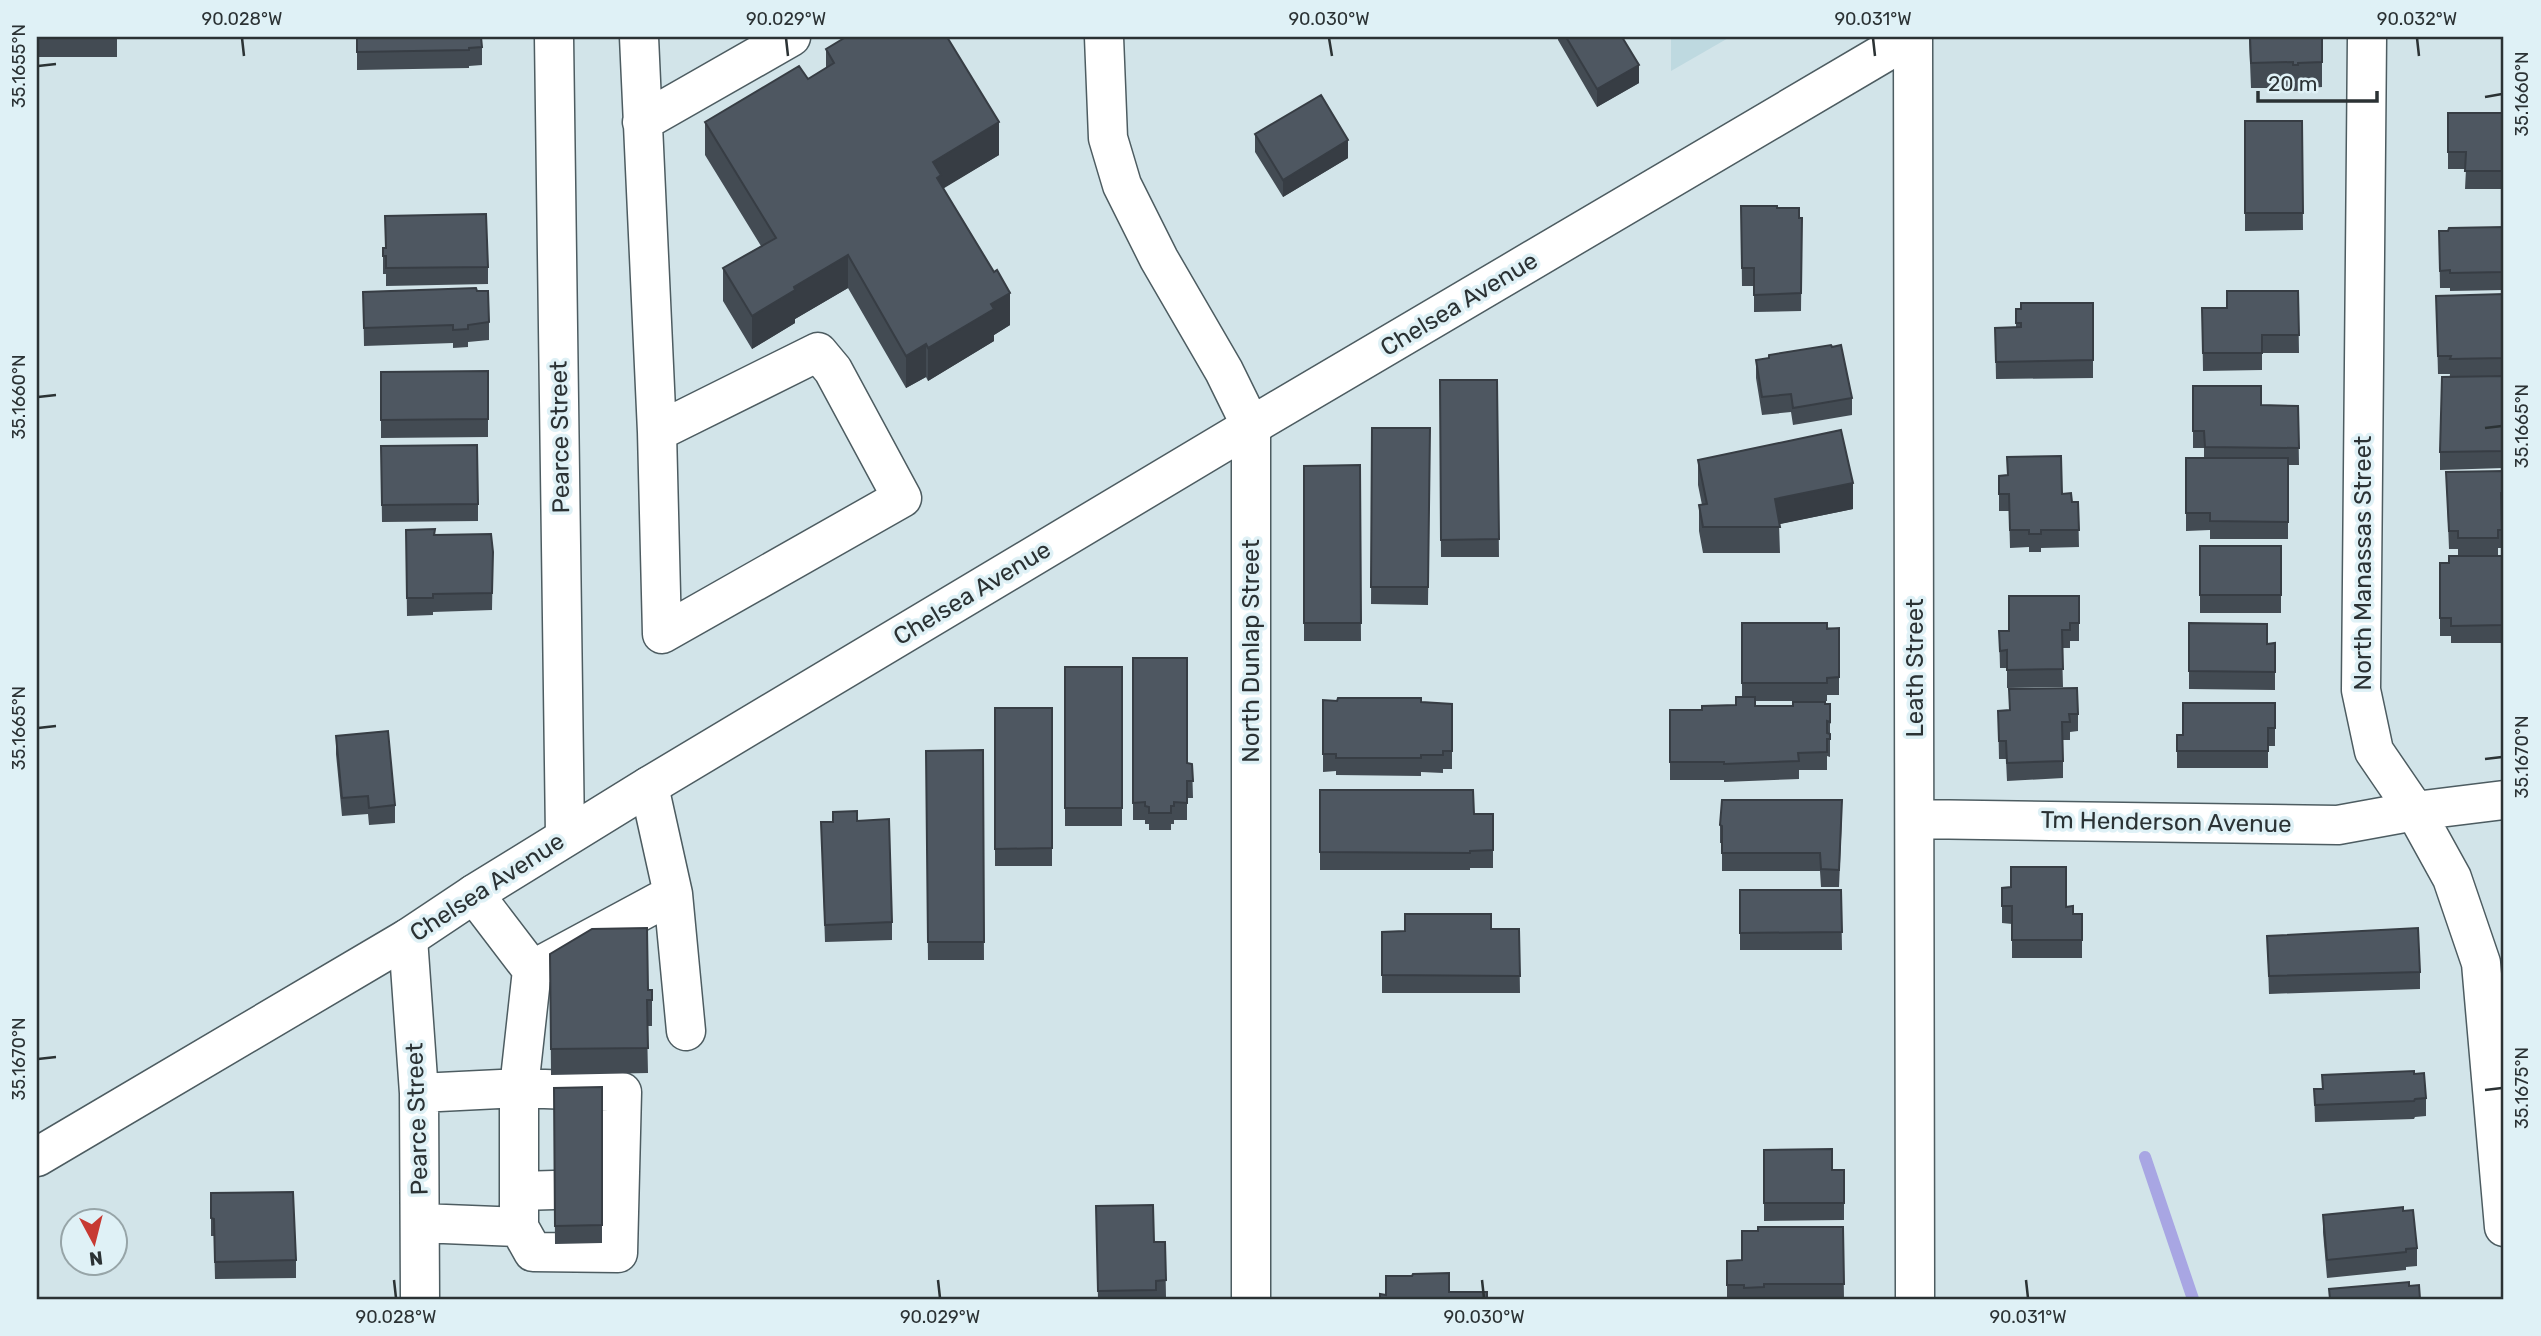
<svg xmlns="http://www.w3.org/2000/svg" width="2541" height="1336" font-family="Rubik,sans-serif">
<rect width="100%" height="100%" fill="#d2e4e9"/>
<path fill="#bed9e0" d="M1671,37H1730L1671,71Z"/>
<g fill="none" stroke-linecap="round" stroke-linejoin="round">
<path stroke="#a8a6e3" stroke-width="12" d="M2145,1157L2193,1299"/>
<g stroke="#4d5c61" stroke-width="41">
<path id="minor" d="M554,37L565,836
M639,37L657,432L662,634L902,498L833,370L818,352L657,432
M1104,37L1108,138L1122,185L1159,259L1224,371L1251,426V1299
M1913,37L1915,1299
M2367,37L2361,690L2374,751L2415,811L2452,878L2481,963L2504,1227
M642,122L791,37
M649,786L673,894L686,1031
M1915,819L2338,825L2415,811L2504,800
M474,894L532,970
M408,938L419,1093L420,1299
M419,1093L519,1088L532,970L673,894
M520,1191L554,1190
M420,1223L519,1227V1088L622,1092L618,1253L533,1252L519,1227"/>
</g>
<g stroke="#4d5c61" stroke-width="41">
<path id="major" d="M37,1157L408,938L474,894L649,786L1251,426L1911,37"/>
</g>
<use href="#minor" stroke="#fff" stroke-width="38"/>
<use href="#major" stroke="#fff" stroke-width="38"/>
</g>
<path fill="#434b53" d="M37,37H117V57H37Z
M357,37L482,47V65L469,66V68L357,70Z
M1558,37H1622L1639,83L1597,107L1558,40Z
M2249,37H2322V87L2298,89V91H2293V88H2251Z
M826,49L999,155L943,188L1010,325L994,335V341L928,381L926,377L906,388L848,288L795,319V323L752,349L723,301V268L761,246L705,155V122L808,79L826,68Z
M2448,113H2504V189H2465L2466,169H2448Z
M2245,121H2302L2303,230L2245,231Z
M1255,134L1348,158L1283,197L1255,152Z
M1741,206L1777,208L1802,218L1801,311L1754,312V286H1742Z
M2504,227V290L2450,291V288H2440L2439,231Z
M383,248L488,267V284L386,286V274H383Z
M477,291L489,322V340L468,342V347L453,348V343L364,346L363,292Z
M2298,291L2299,353H2262V370L2203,371L2202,308H2227Z
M2504,294V468L2440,470V452L2450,374H2438L2436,296Z
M2093,303V378L1996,379L1995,328L2016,327V309Z
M1756,360L1852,398V415L1793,425L1791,412L1762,415L1756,378Z
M488,371V437L381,438V372Z
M1440,380H1497L1499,557H1441Z
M2193,386L2261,405L2298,406L2299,465H2288V539H2210V530L2186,531V458H2204V448H2193Z
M1372,428H1430L1428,605L1371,604Z
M381,446L478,504V521L382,522Z
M2007,457L2062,494L2072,502H2078L2079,547L2041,548V552H2029V547L2010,548L2009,511H1999V476L2007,475Z
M1698,460L1853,509L1779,524L1780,553H1703L1699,531V505H1702L1698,485Z
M1360,465L1361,641H1304V466Z
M2504,471V511H2501L2502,548H2498V555L2458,556V549H2449L2446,472Z
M435,535L493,552L492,610L433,612V615L407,616L406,548Z
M2200,546H2281V613H2200Z
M2504,556V643H2451V636H2440V563H2449Z
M2079,596V641H2070V648H2062L2063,687L2007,688V668H2000L1999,631H2009Z
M1742,623L1839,628V695H1827V701H1755V706H1793L1830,704V757L1827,756V770H1799V779L1724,782V780H1670V710H1702L1736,705L1742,697Z
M2189,623L2267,644L2275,643V690L2189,689Z
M1133,658L1187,763L1192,764L1193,798H1187V820H1174V824H1171V830H1149V824H1145V820H1133Z
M1065,667H1122V826H1065Z
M1323,700L1452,704V769H1443V773L1421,772V776L1336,775V771L1323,772Z
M2275,703V746H2268V768H2177V735H2183Z
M995,708H1052V866H995Z
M1998,711L2078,714V731L2070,732V740H2063V778L2007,781L2006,759H1999Z
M336,736L395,805V823L369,825L368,814L342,816L336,754Z
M983,750L984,960H928L926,751Z
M1320,790L1474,814H1493V868H1470V870H1320Z
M1842,817L1839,887H1821L1820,871H1722V843H1720V825Z
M857,821L892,922V940L825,942L821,822Z
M2002,888L2066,907L2073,914H2082V958H2012V924L2002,923Z
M1740,890H1841L1842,950H1740Z
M1519,929L1520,993H1382V932Z
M2267,936L2420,972V989L2269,994Z
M550,954L648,990L652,1000V1026H647L648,1073L551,1075Z
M2414,1074L2426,1098V1116L2415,1117L2414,1119L2315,1122L2314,1089H2322V1075Z
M602,1087V1243L555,1244L554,1088Z
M1764,1150L1832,1170H1844V1220L1764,1221Z
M211,1193L296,1260V1278L215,1279L214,1236H211Z
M1096,1206L1154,1242H1165L1166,1298H1156V1299H1098Z
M2403,1211L2417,1248V1266L2406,1267V1270L2327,1278L2323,1232V1215Z
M1843,1227L1844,1299H1727V1261L1742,1260L1758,1231Z"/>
<path fill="#373d44" d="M1639,65V83L1597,107V89Z
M999,122V155L941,190V208L933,162Z
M1348,140V158L1283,197V180Z
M848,255V288L795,319V323L752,349V316L794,287Z
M1010,293V325L994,335V341L928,381V348L991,304Z
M926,344V377L906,388V356Z
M1853,483V509L1775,525V499Z"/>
<path fill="#4e5761" stroke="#373d44" stroke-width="2" d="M357,37H481L482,47L469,48V50L357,52Z
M846,37H947L999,122L933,162L941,175L937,178L994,272L997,270L1010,293L991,304L994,309L928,348L926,344L906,356L848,255L794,287L795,290L752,316L723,268L776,238L705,122L799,66L808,79L834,63L826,49Z
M1566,37H1622L1639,65L1597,89Z
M2250,37H2322V62L2298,63V65H2293V62L2251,63Z
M1321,95L1348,140L1283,180L1255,134Z
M2448,113H2504V171H2465L2466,152H2448Z
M2245,121H2302L2303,213H2245Z
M1741,206H1777V208H1799V218H1802L1801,293L1754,295V268H1742Z
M486,214L488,267L386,268V256H383V248H386L385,216Z
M2504,227V272L2450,273V270L2440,271L2439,231H2448L2449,228Z
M476,288L477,291H488L489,322L468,325V329L453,330V325L364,328L363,292Z
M2227,291H2298L2299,335H2262V353H2203L2202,308H2227Z
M2504,294V358L2450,359L2451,356H2438L2436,296Z
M2021,303H2093V360L1996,362L1995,328L2021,327V323H2016V309H2021Z
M1831,345L1832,347L1841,345L1852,398L1793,408L1791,394L1762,397L1756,360L1769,358V355Z
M488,371V419L381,420V372Z
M2504,376V451L2440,452L2442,377Z
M1440,380H1497L1499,539L1441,540Z
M2193,386H2261V405L2298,406L2299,448L2205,447L2204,431H2193Z
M1372,428H1430L1428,587H1371Z
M1841,430L1853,483L1775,499L1780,527H1703L1699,505L1707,504L1698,460Z
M477,445L478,504L382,505L381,446Z
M2061,456L2062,494L2071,493L2072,502H2078L2079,530H2041V534H2029V530H2010L2009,494H1999V476L2008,475L2007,457Z
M2186,458H2288V522L2210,521V513H2186Z
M1360,465L1361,623H1304V466Z
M2504,471V493H2501L2502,530H2498V538H2458V531H2449L2446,472Z
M435,529L434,535L491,534L493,552L492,593L433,594V598H407L406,530Z
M2200,546H2281V595H2200Z
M2449,556H2504V625L2451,626V618H2440V563H2449Z
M2009,596H2079V623H2070V630H2062L2063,669L2007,670V650L2000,651L1999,631H2009Z
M1742,623H1827V629L1839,628V677L1827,678V683H1742Z
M2189,623L2267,624V644L2275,643V672L2189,671Z
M1133,658H1187V763L1192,764L1193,781H1187V803L1174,802V806H1171V813H1149V807L1145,806V802L1133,803Z
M1065,667H1122V808H1065Z
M2077,688L2078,714H2069L2070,722H2062L2063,761L2007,763L2006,741H1999L1998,711L2010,710L2009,689Z
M1736,697H1755V706H1793V702H1825V704H1830V722L1827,721V733L1830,734V739H1827V752L1798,753L1799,761L1724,764V762H1670V710H1702V706L1736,705Z
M1338,698H1421V702L1452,704V751H1443V755H1421V758H1336V754H1323V700L1337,701Z
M2183,703H2275V728H2268V751H2177V735H2183Z
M995,708H1052V848L995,849Z
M388,731L395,805L369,808L368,796L342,798L336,736Z
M983,750L984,942H928L926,751Z
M1320,790H1473L1474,814H1493V850L1470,851V853L1320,852Z
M1722,800H1842L1839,870L1821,869L1820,853H1722V826L1720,825Z
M857,811V821L889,819L892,922L825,925L821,822H833V812Z
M2011,867H2066V907L2073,906V914H2082V940H2012V906H2002V888L2011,887Z
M1740,890H1841L1842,932L1740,933Z
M1405,914H1491V929H1519L1520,976L1382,975V932L1405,931Z
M647,928L648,990H652V1000H647L648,1048L551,1049L550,954L592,929Z
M2418,928L2420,972L2269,976L2267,936Z
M2414,1071V1074L2424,1073L2426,1098L2415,1099L2414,1101L2315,1105L2314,1089H2323L2322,1075Z
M602,1087V1225L555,1226L554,1088Z
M1832,1149V1170H1844V1203H1764V1150Z
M293,1192L296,1260L215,1262L214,1219L211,1218V1193Z
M1153,1205L1154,1242H1165L1166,1280L1156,1281V1290L1098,1291L1096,1206Z
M2403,1207V1211L2413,1210L2417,1248L2406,1249V1252L2327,1260L2323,1215Z
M1758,1227H1843L1844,1284H1764V1287L1744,1288V1285H1727V1261L1742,1260V1231H1758Z
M1449,1273V1292H1487V1299H1380V1294L1386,1295V1276H1412L1413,1274Z
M2409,1282V1286L2419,1285L2420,1299H2330L2329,1289Z"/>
<path fill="none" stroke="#2b3234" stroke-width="2.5" d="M242,38L244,56M786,38L788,56M1329,38L1332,56M1873,38L1875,56M2417,38L2419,56M38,66L56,64M2485,97L2502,94M38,397L56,395M2485,428L2502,426M38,728L56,726M2485,759L2502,757M38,1059L56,1057M2485,1090L2502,1088M394,1280L396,1298M938,1280L940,1298M1482,1280L1484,1298M2026,1280L2028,1298"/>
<g text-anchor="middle" stroke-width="7" stroke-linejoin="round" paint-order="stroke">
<g font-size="24" fill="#2b3234" stroke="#dff1f6">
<text transform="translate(1459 304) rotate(-31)" y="8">Chelsea Avenue</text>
<text transform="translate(560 437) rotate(-91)" y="8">Pearce Street</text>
<text transform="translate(2363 563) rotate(-90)" y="8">North Manassas Street</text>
<text transform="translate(972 593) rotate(-31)" y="8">Chelsea Avenue</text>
<text transform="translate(1251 651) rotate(-90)" y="8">North Dunlap Street</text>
<text transform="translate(1915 668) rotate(-90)" y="8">Leath Street</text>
<text transform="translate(2166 822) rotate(1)" y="8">Tm Henderson Avenue</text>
<text transform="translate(487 887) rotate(-33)" y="8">Chelsea Avenue</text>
<text transform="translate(417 1119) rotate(-92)" y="8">Pearce Street</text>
</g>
</g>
<rect width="2541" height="1336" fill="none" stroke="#dff1f6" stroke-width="77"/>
<g transform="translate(94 1242) rotate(173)"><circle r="33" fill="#dff1f6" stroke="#97a5a8" stroke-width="2"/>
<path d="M0-5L12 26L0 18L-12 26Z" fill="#c73932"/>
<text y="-10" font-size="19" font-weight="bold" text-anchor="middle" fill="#2b3234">N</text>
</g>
<path d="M2258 91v10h119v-10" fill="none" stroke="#2b3234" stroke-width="3.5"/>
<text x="2268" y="91" font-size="21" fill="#2b3234" stroke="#dff1f6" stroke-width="5" paint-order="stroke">20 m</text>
<rect x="38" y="38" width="2464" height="1260" fill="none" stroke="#2b3234" stroke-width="2.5"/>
<g font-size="18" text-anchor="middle" fill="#2b3234">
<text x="242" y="25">90.028°W</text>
<text x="786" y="25">90.029°W</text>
<text x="1329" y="25">90.030°W</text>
<text x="1873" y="25">90.031°W</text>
<text x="2417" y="25">90.032°W</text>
<text transform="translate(19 66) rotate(-90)" y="6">35.1655°N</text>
<text transform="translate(2522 94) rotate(-90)" y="6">35.1660°N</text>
<text transform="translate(19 397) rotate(-90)" y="6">35.1660°N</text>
<text transform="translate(2522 426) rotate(-90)" y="6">35.1665°N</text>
<text transform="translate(19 728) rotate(-90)" y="6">35.1665°N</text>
<text transform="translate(2522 757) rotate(-90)" y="6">35.1670°N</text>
<text transform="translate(19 1059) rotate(-90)" y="6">35.1670°N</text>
<text transform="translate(2522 1088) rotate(-90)" y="6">35.1675°N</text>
<text x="396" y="1323">90.028°W</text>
<text x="940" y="1323">90.029°W</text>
<text x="1484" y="1323">90.030°W</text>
<text x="2028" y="1323">90.031°W</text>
</g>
</svg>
